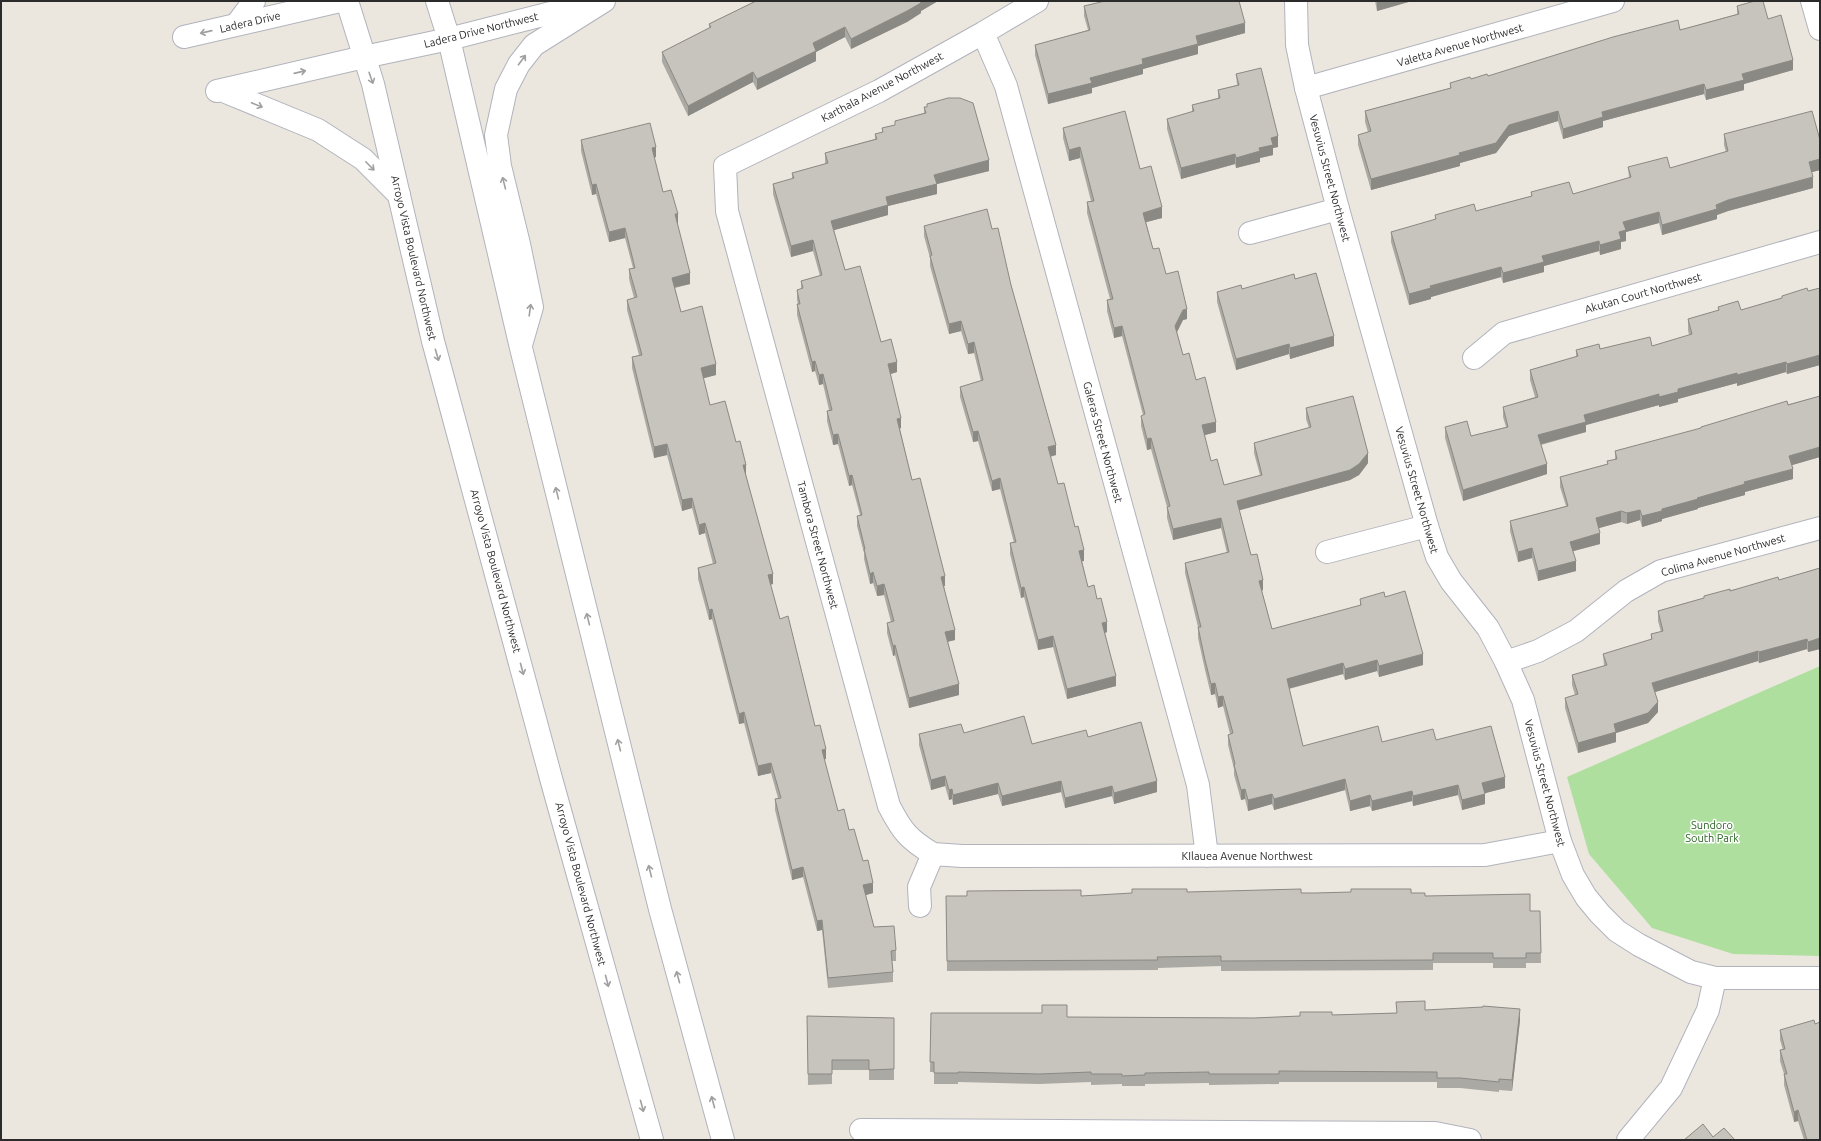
<svg xmlns="http://www.w3.org/2000/svg" width="1821" height="1141" font-family="Ubuntu,sans-serif">
<rect width="100%" height="100%" fill="#ece7de"/>
<path fill="#aedf9e" d="M1820,666V956L1733,954L1652,928L1589,854L1567,777Z"/>
<g fill="none" stroke-linecap="round" stroke-linejoin="round">
<g stroke="#b1b3bd" stroke-width="24">
<path id="street" d="M1812,1L1820,29
M236,25L254,1
M983,33L1006,86L1198,785L1207,856
M184,37L340,1
M1306,88L1613,1
M221,90L318,130L363,159L399,195
M217,91L364,57
M1250,233L1338,209
M1474,358L1504,333L1820,242
M1327,552L1427,526
M1506,662L1538,651L1576,631L1626,591L1661,571L1820,528
M933,854L962,856L1485,855L1560,841
M920,906L919,887L933,854C908,839 902,831 889,806L727,211L725,166L879,91L983,33L1037,1
M861,1130L1435,1133L1470,1140
M1628,1140L1671,1088L1708,1010L1715,978"/>
</g>
<g stroke="#b1b3bd" stroke-width="24">
<path id="secondary" d="M347,1L373,84L433,341L552,782L652,1140
M437,1L449,39L521,348L660,909L723,1140
M1296,1L1297,45L1306,88L1338,209L1427,526L1437,557L1451,581L1488,628L1506,662L1523,700L1560,841L1573,875L1586,897L1600,914L1617,931L1639,945L1691,972L1715,978H1820
M364,57L449,39L586,4
M521,345L532,307L519,244L500,166L496,135L506,89L519,64L534,45L604,1"/>
</g>
<use href="#street" stroke="#fff" stroke-width="22"/>
<use href="#secondary" stroke="#fff" stroke-width="22"/>
</g>
<path fill="#aba9a3" d="M756,1H938L921,11V13L907,22L851,49L845,37L816,52V61L757,90L753,82L688,116L662,62V52L709,28V24Z
M1375,1H1412L1377,11Z
M1084,6L1245,33L1198,46V54L1143,69V74L1092,88V93L1048,104L1035,55V45L1088,30L1084,16Z
M1737,6L1768,19L1793,70L1744,84V90L1706,100L1704,94L1603,121V127L1563,139L1558,121L1509,136L1496,153L1460,163V166L1371,190L1358,145V135L1368,132L1365,122V111L1450,88V83L1488,76L1680,30L1737,14Z
M1236,74L1278,147L1273,148V155L1260,158V162L1236,168L1235,164L1181,179L1167,129V119L1192,112V105L1218,98V90L1237,85Z
M927,104L989,171L937,184V194L888,206V215L834,230L845,270L881,342L897,372L890,374L901,428L900,429L912,480L945,586H944L955,640L948,642L959,695L909,708L895,655L893,656L887,633V623L891,622L884,595L877,596L873,583L870,584L864,559V553L857,526V516L860,515L852,485L849,486L838,444L833,445L827,421V411L829,410L823,384L819,385L815,371L812,372L797,315V304H798L797,300V290L801,289V281L820,276L813,251L791,257L773,194V184L792,179V173L825,164V153L875,139V134L882,132V128L895,125V121L924,113V107H927Z
M1063,128L1140,169L1162,218L1146,222L1153,249L1166,274L1187,319L1183,320L1177,332L1183,355L1196,380L1216,432L1204,435L1211,461L1224,485L1260,475L1254,453V443L1309,428L1306,419V408L1368,463L1359,475L1350,480L1239,510L1251,555L1263,590L1262,591L1272,629L1360,606V599L1385,597L1423,665L1379,677L1377,671L1345,680L1343,674L1289,689L1303,746L1382,742L1436,740L1505,788L1485,793V804L1462,810L1458,795L1413,806L1412,801L1372,811L1370,806L1350,811L1345,790L1274,810L1272,804L1248,811L1245,799L1241,800L1234,775V769L1228,745V735L1230,734L1223,706L1218,708L1215,694L1211,695L1205,670L1198,638V627L1185,573V563L1227,553L1221,528L1173,540L1167,518V507L1151,449L1147,450L1141,426V416L1143,415L1122,336L1114,338L1107,311V300L1110,299L1087,213V202L1091,201L1080,158L1069,161L1063,138Z
M1724,134L1820,140V170L1812,172L1813,188L1728,211L1717,215V219L1662,235L1659,223L1626,232V241L1621,242V249L1600,255L1599,251L1544,266V272L1503,283L1501,277L1431,297V299L1409,305L1391,242V232L1435,220V215L1476,211L1531,196V192L1573,194L1629,178L1628,167L1670,168L1726,152L1724,145Z
M581,140L656,157L654,158L663,192L678,224H677L690,284L675,288L681,312L716,375L703,378L710,405L736,442L746,475L773,584L770,585L780,619L826,759H824L838,811L849,830L863,861L873,893L865,895L874,927L896,950V961H892L893,972V982L828,988L822,930L817,931L803,877L792,880L775,810V799L778,798L771,773L758,776L744,723L739,724L712,619L709,620L698,579V568L713,564L705,533L699,535L692,508L682,511L667,455L654,458L632,368V357L639,355L627,310V300L634,298L629,279V269L633,268L625,238L609,242L596,194L592,195L581,151Z
M924,226L992,229L1011,285L1056,455L1050,457L1058,484L1075,527L1084,561H1082L1088,587L1097,599L1107,632L1105,633L1116,686L1067,699L1053,647L1038,650L1024,597L1021,598L1010,554V543H1014L1000,489L992,491L978,441L973,442L960,397V387L981,381L974,353L968,354L961,331L949,334L930,266V258L924,236Z
M1295,279L1334,346L1290,359L1289,354L1236,370L1217,302V292L1242,289Z
M1820,288V365L1787,374L1786,372L1737,386V383L1678,399V402L1659,407V405L1586,425V432L1541,445L1547,474L1463,501L1445,438V427L1471,436L1506,427L1503,417V407L1535,397L1530,380V370L1576,357V350L1600,349L1652,346L1689,335L1688,330V319L1718,311V307L1741,310L1782,298V296L1808,291Z
M1820,396V457L1792,465L1793,479L1745,492V495L1698,508V509L1662,519V521L1642,527L1640,520L1627,524L1621,522L1598,528L1600,544L1573,551L1576,571L1538,581L1532,558L1518,562L1510,531V521L1566,506L1560,487V477L1607,464V461L1615,460V451L1701,429V427Z
M1820,568V649L1808,652L1807,649L1759,663L1758,661L1655,692L1658,712L1648,723L1616,733V742L1578,753L1565,708V698L1575,695L1572,685V675L1604,666L1603,654L1651,640V634L1661,632L1658,621V611L1704,598V596L1779,580Z
M964,733L1032,744L1088,737L1157,792L1114,804L1112,796L1065,808L1061,792L1002,806L998,794L953,805L952,799L949,800L945,786L931,790L919,745V734Z
M1187,892L1315,893H1411L1425,896L1530,911H1540L1541,963H1526V968H1493V963H1433V970L1221,971V966L1158,968V970L947,971L946,896H1081Z
M1425,1010L1520,1020L1512,1091L1499,1090V1092L1460,1088H1437V1082H1279V1084L1209,1085V1083L1145,1084V1086H1122V1084L1091,1085V1082L1039,1084L958,1082V1084H934V1072H930L931,1013L1067,1017L1254,1018L1332,1015L1396,1013Z
M807,1016L894,1018V1080H869V1070H832V1084L808,1085Z
M1780,1030L1820,1140H1804L1798,1121L1794,1122L1784,1085V1074L1780,1061V1050H1783L1780,1040Z"/>
<path fill="#8b8984" d="M920,1H938L921,11V13L907,22L851,49V39Z
M1377,1H1412L1377,11Z
M1245,23V33L1198,46V54L1143,69V74L1092,88V93L1048,104V94L1142,59L1196,36Z
M845,27V37L816,52V61L757,90V79L813,43Z
M1793,60V70L1744,84V90L1706,100V90L1742,74Z
M753,72V82L688,116V106Z
M1704,84V94L1603,121V127L1563,139V129L1602,112Z
M1558,111V121L1509,136L1496,153L1460,163V166L1371,190V179L1459,153L1509,125Z
M1278,136V147L1273,148V155L1260,158V162L1236,168V158L1259,148L1271,138Z
M656,147V157L652,158V148Z
M1080,147V158L1069,161V150Z
M1235,154V164L1181,179V168Z
M1820,159V170L1809,173V162Z
M989,160V171L937,184V194L888,206V215L831,231V221L934,175Z
M1813,177V188L1728,211L1717,215V219L1662,235V225L1728,200Z
M596,184V194L592,195V185Z
M1162,207V218L1143,223V213Z
M1659,212V223L1626,232V241L1621,242V249L1600,255V245L1619,232L1623,222Z
M675,214H678V224L675,225Z
M625,228V238L609,242V232Z
M813,240V251L791,257V246Z
M1599,241V251L1544,266V272L1503,283V273L1542,256Z
M1501,267V277L1431,297V299L1409,305V294L1430,286Z
M690,273V284L672,288V278Z
M1187,309V319L1183,320L1175,336V326L1183,310Z
M961,321V331L949,334V324Z
M1122,326V336L1114,338V328Z
M1334,336V346L1290,359V348Z
M974,342V353L968,354V344Z
M1289,344V354L1236,370V359Z
M1820,355V365L1787,374V364Z
M815,361V371L812,372V362Z
M897,362V372L888,375V364Z
M1786,362V372L1737,386V375Z
M716,364V375L701,379V368Z
M1737,373V383L1678,399V402L1659,407V397L1678,389Z
M823,374V384L819,385V375Z
M1659,394V405L1586,425V432L1538,445V435L1584,415Z
M901,418V428L897,429V419Z
M1216,422V432L1202,436V425Z
M978,431V441L973,442V432Z
M838,434V444L833,445V435Z
M1151,438V449L1147,450V439Z
M667,444V455L654,458V447Z
M1056,445V455L1048,457V447Z
M1820,447V457L1789,466V456Z
M1368,453V463L1359,475L1350,480L1237,511V501Z
M1547,464V474L1463,501V490Z
M743,465H746V475L743,476Z
M1793,469V479L1745,492V495L1698,508V509L1662,519V521L1642,527V516L1744,482Z
M852,475V485L849,486V476Z
M1000,478V489L992,491V481Z
M692,498V508L682,511V500Z
M1640,510V520L1627,524V513Z
M1621,511V522L1596,529V518Z
M1221,518V528L1173,540V529Z
M705,523V533L699,535V525Z
M1600,533V544L1570,552V542Z
M1532,548V558L1518,562V552Z
M1084,550V561L1079,562V551Z
M1576,561V571L1538,581V571Z
M873,572V583L870,584V574Z
M773,574V584L768,585V575Z
M945,576V586L941,587V577Z
M1263,580V590L1259,591V581Z
M884,584V595L877,596V586Z
M1024,587V597L1021,598V588Z
M712,609V619L709,620V610Z
M1107,622V632L1102,634V623Z
M955,630V640L945,642V632Z
M1053,636V647L1038,650V640Z
M1820,638V649L1808,652V642Z
M1807,639V649L1759,663V652Z
M895,645V655L893,656V646Z
M1758,651V661L1652,693V683Z
M1423,654V665L1379,677V666Z
M1377,660V671L1345,680V669Z
M1343,663V674L1287,689V679Z
M1116,676V686L1067,699V689Z
M1215,683V694L1211,695V684Z
M959,684V695L909,708V698Z
M1223,696V706L1218,708V697Z
M1658,702V712L1648,723L1616,733V742L1578,753V743L1614,724Z
M744,712V723L739,724V714Z
M826,749V759L822,760V750Z
M771,763V773L758,776V766Z
M945,776V786L931,790V780Z
M1505,777V788L1482,794V783Z
M1345,779V790L1274,810V799Z
M1061,781V792L1002,806V796Z
M1157,781V792L1114,804V793Z
M998,783V794L953,805V795Z
M1458,785V795L1413,806V796Z
M1112,786V796L1065,808V798Z
M952,789V799L949,800V790Z
M1245,789V799L1241,800V790Z
M1412,791V801L1372,811V801Z
M1272,794V804L1248,811V800Z
M1485,794V804L1462,810V800Z
M1370,795V806L1350,811V801Z
M803,867V877L792,880V870Z
M873,883V893L863,896V885Z
M822,920V930L817,931V921Z
M1520,1009V1020L1512,1091V1080Z
M1798,1110V1121L1794,1122V1112Z"/>
<path fill="#c7c4bd" stroke="#8b8984" d="M756,1H920L921,3L907,11L851,39L845,27L813,43L816,51L757,79L753,72L688,106L662,52L711,27L709,24Z
M1105,1H1239L1245,23L1196,36L1198,44L1142,59L1143,64L1090,78L1092,83L1048,94L1035,45L1090,30L1084,6Z
M1755,1H1763L1768,19L1781,15L1793,60L1742,74L1744,80L1706,90L1704,84L1602,112L1603,117L1563,129L1558,111L1509,125L1496,143L1459,153L1460,155L1371,179L1358,135L1371,131L1365,111L1451,88L1450,83L1470,77L1471,79L1487,74L1488,76L1613,37L1678,20L1680,30L1739,14L1737,6Z
M1261,68L1278,136L1271,138L1273,145L1259,148L1260,151L1236,158L1235,154L1181,168L1167,119L1194,111L1192,105L1220,98L1218,90L1239,85L1236,74Z
M948,98H960L973,103L989,160L934,175L937,184L886,197L888,205L831,221L845,270L860,266L881,342L891,339L897,362L888,364L901,418L897,419L912,480L920,478L945,576L941,577L955,630L945,632L959,684L909,698L895,645L893,646L887,623L894,621L884,584L877,586L873,572L870,574L864,549H865L857,516L862,515L852,475L849,476L838,434L833,435L827,411L832,410L823,374L819,375L815,361L812,362L797,304H800L797,290L803,288L801,281L822,275L813,240L791,246L773,184L794,178L792,173L828,163L825,153L877,139L875,134L883,132L882,128L895,125V121L926,113L924,107H927V104Z
M1125,111L1140,169L1151,166L1162,207L1143,213L1153,249L1159,248L1166,274L1178,271L1187,309L1183,310L1175,326L1183,355L1189,353L1196,380L1205,377L1216,422L1202,425L1211,461L1217,459L1224,485L1262,475L1254,443L1311,427L1306,408L1353,396L1368,453L1359,464L1350,470L1237,501L1251,555L1257,554L1263,580L1259,581L1272,629L1361,605L1360,599L1384,592L1385,597L1405,591L1423,654L1379,666L1377,660L1345,669L1343,663L1287,679L1303,746L1378,726L1382,742L1433,729L1436,740L1491,726L1505,777L1482,783L1485,794L1462,800L1458,785L1413,796L1412,791L1372,801L1370,795L1350,801L1345,779L1274,799L1272,794L1248,800L1245,789L1241,790L1234,765L1235,764L1228,735L1233,733L1223,696L1218,697L1215,683L1211,684L1205,660L1198,627H1201L1185,563L1229,552L1221,518L1173,529L1167,507L1170,506L1151,438L1147,439L1141,416L1145,414L1122,326L1114,328L1107,300L1113,299L1087,202L1094,201L1080,147L1069,150L1063,128Z
M1812,111L1820,140V159L1809,162L1813,177L1728,200L1716,205L1717,209L1662,225L1659,212L1623,222L1626,230L1619,232L1621,239L1600,245L1599,241L1542,256L1544,262L1503,273L1501,267L1430,286L1431,288L1409,294L1391,232L1436,219L1435,215L1474,204L1476,211L1532,196L1531,192L1569,182L1573,194L1631,177L1628,167L1667,157L1670,168L1728,151L1724,134Z
M650,123L656,147L652,148L663,192L671,190L678,214H675L690,273L672,278L681,312L702,306L716,364L701,368L710,405L725,401L736,442L740,441L746,465H743L773,574L768,575L780,619L788,616L815,726L820,725L826,749L822,750L838,811L844,809L849,830L854,829L863,861L868,860L873,883L863,885L874,927L894,926L896,950L891,951L893,972L828,978L822,920L817,921L803,867L792,870L775,799L781,798L771,763L758,766L744,712L739,714L712,609L709,610L698,568L716,563L705,523L699,525L692,498L682,500L667,444L654,447L632,357L642,355L627,300L637,297L629,269L635,268L625,228L609,232L596,184L592,185L581,140Z
M987,209L992,229L998,228L1011,285L1056,445L1048,447L1058,484L1064,483L1075,527L1078,526L1084,550L1079,551L1088,587L1094,585L1097,599L1101,598L1107,622L1102,623L1116,676L1067,689L1053,636L1038,640L1024,587L1021,588L1010,543L1016,542L1000,478L992,481L978,431L973,432L960,387L983,380L974,342L968,344L961,321L949,324L930,256L932,255L924,226Z
M1316,273L1334,336L1290,348L1289,344L1236,359L1217,292L1241,285L1242,289L1294,274L1295,279Z
M1807,288L1808,291L1820,288V355L1787,364L1786,362L1737,375V373L1678,389V392L1659,397V394L1584,415L1586,422L1538,435L1547,464L1463,490L1445,427L1467,421L1471,436L1508,427L1503,407L1538,397L1530,370L1578,356L1576,350L1599,344L1600,349L1650,337L1652,346L1692,334L1688,319L1719,310L1718,307L1738,301L1741,310L1782,298V296Z
M1820,396V447L1789,456L1793,469L1744,482L1745,484L1697,498L1698,499L1662,509V511L1642,516L1640,510L1627,513L1621,511L1596,518L1600,533L1570,542L1576,561L1538,571L1532,548L1518,552L1510,521L1568,506L1560,477L1608,464L1607,461L1617,459L1615,451L1701,428V427L1787,401L1788,405Z
M1820,568V638L1808,642L1807,639L1759,652L1758,651L1652,683L1658,702L1648,713L1614,724L1616,732L1578,743L1565,698L1578,694L1572,675L1607,665L1603,654L1652,639L1651,634L1663,631L1658,611L1704,598V596L1730,589V591L1778,577L1779,580Z
M1024,716L1032,744L1086,730L1088,737L1141,722L1157,781L1114,793L1112,786L1065,798L1061,781L1002,796L998,783L953,795L952,789L949,790L945,776L931,780L919,734L961,724L964,733Z
M1132,889H1187V892L1301,889V893H1315L1351,892V889H1411V893H1425V896L1530,894V911H1540L1541,953H1526V958H1493V953H1433V960L1221,961V956L1157,957L1158,960L947,961L946,896H967V891L1081,890V896L1132,893Z
M1425,1001V1010L1483,1007V1006L1520,1009L1512,1080L1499,1079V1082L1460,1078H1437V1072L1279,1071V1074H1209V1072L1145,1073V1075L1122,1076V1074H1091V1072L1039,1074L958,1072V1073H934V1062H930L931,1013H1042V1005H1067V1017L1254,1018L1300,1016V1012H1332V1015L1397,1013L1396,1002Z
M807,1016L894,1018V1069L869,1070V1060H832V1074H808Z
M1814,1020L1815,1024L1820,1022V1140H1807L1798,1110L1794,1112L1784,1074H1787L1780,1050L1785,1049L1780,1030Z
M1703,1124L1713,1137L1724,1128L1735,1140H1684Z"/>
<defs><path id="oneway-shaft" d="M-6 0H5M1.5-3L5.5 0L1.5 3" fill="none" stroke-width="1.6" stroke-linecap="round" stroke-linejoin="round"/></defs>
<g stroke="#a0a0a0">
<use href="#oneway-shaft" transform="translate(206 32) rotate(167)"/>
<use href="#oneway-shaft" transform="translate(522 60) rotate(-53)"/>
<use href="#oneway-shaft" transform="translate(300 72) rotate(-13)"/>
<use href="#oneway-shaft" transform="translate(371 78) rotate(71)"/>
<use href="#oneway-shaft" transform="translate(257 105) rotate(22)"/>
<use href="#oneway-shaft" transform="translate(370 166) rotate(45)"/>
<use href="#oneway-shaft" transform="translate(504 183) rotate(-104)"/>
<use href="#oneway-shaft" transform="translate(530 310) rotate(-82)"/>
<use href="#oneway-shaft" transform="translate(437 355) rotate(74)"/>
<use href="#oneway-shaft" transform="translate(557 493) rotate(-104)"/>
<use href="#oneway-shaft" transform="translate(588 619) rotate(-104)"/>
<use href="#oneway-shaft" transform="translate(522 669) rotate(75)"/>
<use href="#oneway-shaft" transform="translate(619 745) rotate(-104)"/>
<use href="#oneway-shaft" transform="translate(650 871) rotate(-104)"/>
<use href="#oneway-shaft" transform="translate(678 977) rotate(-105)"/>
<use href="#oneway-shaft" transform="translate(607 981) rotate(75)"/>
<use href="#oneway-shaft" transform="translate(713 1102) rotate(-105)"/>
<use href="#oneway-shaft" transform="translate(642 1106) rotate(75)"/>
</g>
<g text-anchor="middle" stroke-width="3" stroke-linejoin="round" paint-order="stroke">
<g font-size="11" fill="#2b2b2b" stroke="#fff">
<text transform="translate(250 22) rotate(-13)" y="4">Ladera Drive</text>
<text transform="translate(481 30) rotate(-14)" y="4">Ladera Drive Northwest</text>
<text transform="translate(1460 45) rotate(-16)" y="4">Valetta Avenue Northwest</text>
<text transform="translate(882 87) rotate(-28)" y="4">Karthala Avenue Northwest</text>
<text transform="translate(1330 178) rotate(75)" y="4">Vesuvius Street Northwest</text>
<text transform="translate(414 258) rotate(77)" y="4">Arroyo Vista Boulevard Northwest</text>
<text transform="translate(1643 293) rotate(-16)" y="4">Akutan Court Northwest</text>
<text transform="translate(1103 442) rotate(75)" y="4">Galeras Street Northwest</text>
<text transform="translate(1417 490) rotate(74)" y="4">Vesuvius Street Northwest</text>
<text transform="translate(818 545) rotate(75)" y="4">Tambora Street Northwest</text>
<text transform="translate(1723 555) rotate(-16)" y="4">Colima Avenue Northwest</text>
<text transform="translate(496 571) rotate(75)" y="4">Arroyo Vista Boulevard Northwest</text>
<text transform="translate(1545 783) rotate(75)" y="4">Vesuvius Street Northwest</text>
<text x="1247" y="860">KIlauea Avenue Northwest</text>
<text transform="translate(581 884) rotate(75)" y="4">Arroyo Vista Boulevard Northwest</text>
</g>
<g font-size="11" fill="#27631f" stroke="#fff">
<text x="1712" y="829">Sundoro<tspan x="1712" dy="13">South Park</tspan></text>
</g>
</g>
<rect width="1821" height="1141" fill="none" stroke="#2b2b2b" stroke-width="4"/>
</svg>
